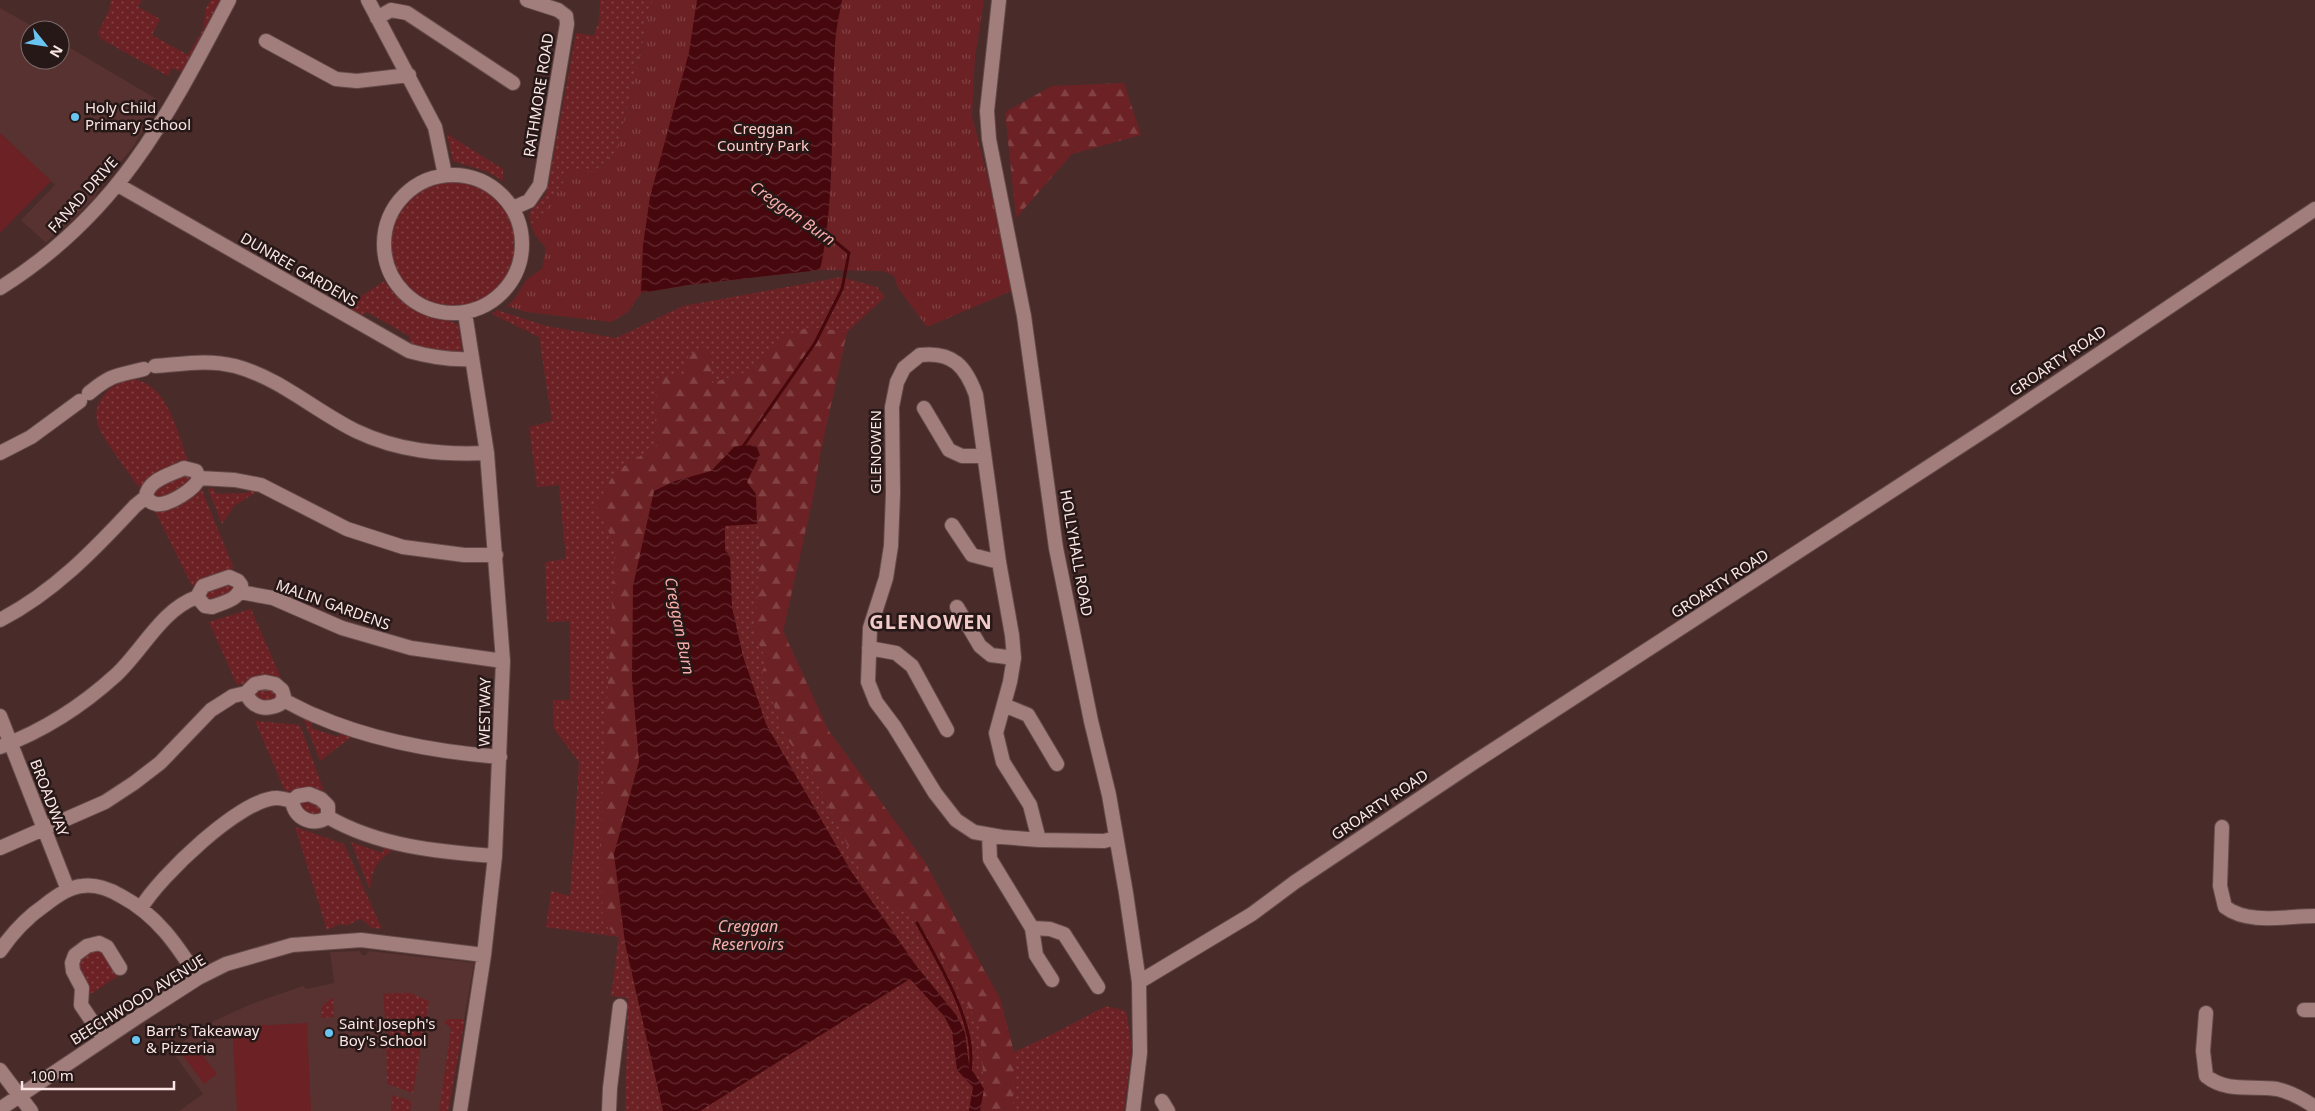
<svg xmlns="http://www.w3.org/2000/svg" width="2315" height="1111" font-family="'Noto Sans',sans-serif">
<defs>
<pattern id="grass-dots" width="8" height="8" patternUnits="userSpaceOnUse" patternTransform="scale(1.25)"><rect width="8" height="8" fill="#6c2224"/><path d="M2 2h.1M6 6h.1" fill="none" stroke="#824244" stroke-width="1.8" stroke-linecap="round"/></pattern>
<pattern id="forest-firs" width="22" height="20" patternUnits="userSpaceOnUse" patternTransform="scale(1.25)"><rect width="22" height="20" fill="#6c2224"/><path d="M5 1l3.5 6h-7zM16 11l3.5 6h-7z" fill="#824244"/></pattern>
<pattern id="park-tufts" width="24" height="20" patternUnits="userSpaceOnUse" patternTransform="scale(1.25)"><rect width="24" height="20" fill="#6c2224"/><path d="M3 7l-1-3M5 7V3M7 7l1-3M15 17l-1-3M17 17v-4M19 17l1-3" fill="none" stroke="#824244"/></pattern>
<pattern id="water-waves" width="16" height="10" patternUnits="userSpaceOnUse" patternTransform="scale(1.25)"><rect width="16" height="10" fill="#46070d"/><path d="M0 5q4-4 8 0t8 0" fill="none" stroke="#622b30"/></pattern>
</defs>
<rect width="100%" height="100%" fill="#492b2a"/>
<path fill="#573231" d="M0,8L39,30H30V60H60V42L160,101L133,147L108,177L96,194L95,198L61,231H58L46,243L21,220L55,185L0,133Z
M360,951L362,955H366L369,951L474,963L448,1111H179L203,1094L171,1050L214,1021L251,1004L303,986L306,989L334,983L330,952Z"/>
<path fill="url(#grass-dots)" d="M111,0H142L138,7L160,19L152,35L188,55L203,29L206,8L211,0H222L182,72L172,68L168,76L101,39L98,33L109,10Z
M600,0H653L617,150L595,171H571L544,212L531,225L529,213L545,195L548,186L576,33L594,36L599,20Z
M447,134L503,169V181L488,172L453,161Z
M389 244a64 64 0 1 1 128 0a64 64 0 1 1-128 0Z
M841,277L877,287L885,297L847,332L820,454L813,497L783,631L828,730L924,861L1000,999L1014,1052L1053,1034L1106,1006L1126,1011L1132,1047L1124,1111H625L628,998L611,996L619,937L546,927L551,891L570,896L579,762L554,729L553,700H570V621L547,622L545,562L566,559L559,485L537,487L529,427L552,421L539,337L492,314L497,310L546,326L616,338L683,306Z
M384,281C394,294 405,307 420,313C433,318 447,317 458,325L462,348L461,352C443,354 428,350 411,345L409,336L367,312L361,316L345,307Z
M129,379C168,380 177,433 189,463L139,487C129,473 103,440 98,425C91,403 109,384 129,379Z
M179,475H191L193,483L157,502L150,491Z
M213,488L216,494L248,493L250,489L258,491L234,506L222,524L208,489Z
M202,490L234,569L192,586L154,509Z
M227,580L237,590L215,602L202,598L207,588Z
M251,609L281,678L237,685L209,622Z
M275,687L278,698L262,703L253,697L256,689Z
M307,718L313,721L311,728L338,737L342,730L355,734L320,761L304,720Z
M255,721L300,725L325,794L314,791H285Z
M304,801H319L324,815L304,814L300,805Z
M295,827L344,844L382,929L372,928L361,919C353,921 349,928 340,924L327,930Z
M351,842L382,853L385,846L395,848C376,862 372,868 370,891Z
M98,947L121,974L86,997L77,959Z
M395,993H410L429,1001L413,1093L387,1084L386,1034L389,1033L388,1019H385L383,994Z
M331,998H333L334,1017L321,1018V1008Z
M449,1019H463L464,1024L448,1111H439L451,1029L444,1022Z
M392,1095L412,1101L410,1111H391Z"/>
<path fill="url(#forest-firs)" d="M1124,83L1141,135L1072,154L1016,218L1005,112L1052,86Z
M810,327L847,332L820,454L813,497L783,631L828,730L924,861L1000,999L1014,1052L1013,1111H980L984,1089L980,1027L941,957L915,918L892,906L861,873L813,774L785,736L762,672L767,662L755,635L760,549L756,495L747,482L760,455L720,463L711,471L675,481L632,679L639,761L614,854L625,943L603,923L600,840L615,545L596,506L615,472L656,446L655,409L657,378L685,375L684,361L702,345L711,351L712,383L755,369L788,334Z"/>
<path fill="url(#park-tufts)" d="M653,0H984L975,57L972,116L1016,289L927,327L898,288L894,276L883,271L820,270L688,285L641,293L628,312L611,322L526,312L507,306L515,298L527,279L542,269L546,248L535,235L531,225L544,212L571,171H595L617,150Z"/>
<path fill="#6c2224" d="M0,133L51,181L0,233Z
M307,1023L311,1111H237L232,1027Z
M195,1045L217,1074L204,1084L182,1054Z"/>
<path fill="url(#water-waves)" d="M697,0H842C839,16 835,33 835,49C830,123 836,197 820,270L688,285L641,293L643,245L650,197L689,52Z
M756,445L760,455L747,482L756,494L757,524L725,526V550L730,556L732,607L743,656L766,724L851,871L915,964L957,1016L965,1033L969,1065L984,1089L980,1111H969L973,1087L957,1070L952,1031L944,1016L910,979L700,1111H663L625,943L614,854L639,761L632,679L633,586L654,491L675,481L711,471L735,446Z"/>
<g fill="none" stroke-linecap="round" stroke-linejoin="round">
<path stroke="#46070d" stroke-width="3" d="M742,448L815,343L842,289L849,253L825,233
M917,923C938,962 978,1025 970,1071"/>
<g stroke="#634a49" stroke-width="16">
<path id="minor" d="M368,0L435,127L445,175
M999,0L987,111L989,139L1024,316L1056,548L1091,721L1109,795L1126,893L1139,982L1140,1053L1133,1111
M377,18L391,10L407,13L513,83
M266,41L336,79L357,81L409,75
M384 244a69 69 0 1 1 138 0a69 69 0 1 1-138 0Z
M118,185L409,351C430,357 449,360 471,359
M513,208L529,201L540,185L567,24L566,16L558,10L527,0
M0,288C117,215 167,118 229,0
M155,366C183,364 207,359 235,366C280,378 315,411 356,431C398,451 441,455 487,453
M89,393C112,374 116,376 144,369
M924,408L949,450L962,456H984
M0,453L31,437L80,401
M184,468L196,471L199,478C196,489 168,506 156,504C151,503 149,501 146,497C147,480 170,475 184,468Z
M199,478L235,480L261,485L347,529L403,547L464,555H496
M952,525L972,555L999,562
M229,577L238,581L241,585C240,600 224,602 212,607L205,606L197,597L203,586Z
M240,592L273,598L342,628L411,648L503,661
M957,607L980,646L991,655L1014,658
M0,620C54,592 94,550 135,506L146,497
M869,648L896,653L912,666L947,730
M283,700C294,705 304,711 314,715C373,741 437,752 500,757
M1004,705L1028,715L1057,764
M0,716L68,890
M0,747C43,731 82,706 116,675C143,650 161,610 197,597
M309,794L321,799L328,806V817C313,827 295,819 292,801L298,796Z
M328,817C378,846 438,852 495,856
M2222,827L2220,886L2225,907C2249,925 2286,916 2315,916
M989,835L990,859L1032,928L1036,955L1052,980
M1039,840L1030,805L1003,762L996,733L1010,682L1014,658L1012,635L999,562L976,395C966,367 953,351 920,355L904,368L897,382L892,407L893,493L891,546L886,578L870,628L868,682L876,702L894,726L935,793L956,820L974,832L1002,837L1039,840L1104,841L1116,838
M0,848L105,802L134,783L160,763L211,710L233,696L246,693L255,684L265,682L275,684L282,690L284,697L280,704C266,711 252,708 246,693
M141,908C159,877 241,798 277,798C282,798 288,800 292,801
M1032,928L1050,929L1064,934L1098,987
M0,951C13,932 26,918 45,905C55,897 69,887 82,886C96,884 109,889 121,896C157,915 177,945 198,978
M1139,982L1252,914L1295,882L1473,763L1996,423L2315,209
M2304,1010H2315
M2206,1013L2203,1051L2206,1076C2227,1093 2252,1085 2277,1089C2291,1092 2303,1099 2315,1107
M104,1039L81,1005L82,988L73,971L72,963L75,955L87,946L99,943L107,947L120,968
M0,1070L31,1111
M1162,1101L1168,1111
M0,1109L136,1018L198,978L226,964L292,945L361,940L484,955
M460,1111L484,955L495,856L503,661L487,453L465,313
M609,1111L610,1088L620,1006"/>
</g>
<use href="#minor" stroke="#a17d7b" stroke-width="14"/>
</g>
<g fill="#69c4f1" stroke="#261817" stroke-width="2">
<circle cx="75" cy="117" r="5"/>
<circle cx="329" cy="1033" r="5"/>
<circle cx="136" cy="1040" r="5"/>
</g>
<g text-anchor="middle" stroke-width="5" stroke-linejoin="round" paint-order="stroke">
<g font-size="15" fill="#fbe6e5" stroke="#261817">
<text transform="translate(539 95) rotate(-81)" y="5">RATHMORE ROAD</text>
<text transform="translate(83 195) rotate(-48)" y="5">FANAD DRIVE</text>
<text transform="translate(299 270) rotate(30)" y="5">DUNREE GARDENS</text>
<text transform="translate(2058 361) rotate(-34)" y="5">GROARTY ROAD</text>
<text transform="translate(876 452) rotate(-90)" y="5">GLENOWEN</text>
<text transform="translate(1076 553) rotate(80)" y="5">HOLLYHALL ROAD</text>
<text transform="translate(1720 584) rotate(-33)" y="5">GROARTY ROAD</text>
<text transform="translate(333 605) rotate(20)" y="5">MALIN GARDENS</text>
<text transform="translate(485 712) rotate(-89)" y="5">WESTWAY</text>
<text transform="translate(49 798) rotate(69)" y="5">BROADWAY</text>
<text transform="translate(1380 805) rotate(-34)" y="5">GROARTY ROAD</text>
<text transform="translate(138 1000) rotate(-32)" y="5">BEECHWOOD AVENUE</text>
</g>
<g font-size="15" fill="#fbe6e5" stroke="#261817" text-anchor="start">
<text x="85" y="113">Holy Child<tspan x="85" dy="17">Primary School</tspan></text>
<text x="339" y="1029">Saint Joseph's<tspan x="339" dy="17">Boy's School</tspan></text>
<text x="146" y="1036">Barr's Takeaway<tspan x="146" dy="17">&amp; Pizzeria</tspan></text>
</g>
<g font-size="15" fill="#fecbc8" stroke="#261817">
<text x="763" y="134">Creggan<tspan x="763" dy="17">Country Park</tspan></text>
</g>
<g font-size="16" font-style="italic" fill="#f7adaa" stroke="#261817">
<text transform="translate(793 213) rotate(35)" y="6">Creggan Burn</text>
<text transform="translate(680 626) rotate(79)" y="6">Creggan Burn</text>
<text x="748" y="932">Creggan<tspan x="748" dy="18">Reservoirs</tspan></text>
</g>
<g font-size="20" font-weight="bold" letter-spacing="1" fill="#f2cbc8" stroke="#261817">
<text x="931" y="629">GLENOWEN</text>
</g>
</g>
<g transform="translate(45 45) rotate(120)"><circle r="24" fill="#261817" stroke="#7b6a69"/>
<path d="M0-4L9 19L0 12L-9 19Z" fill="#69c4f1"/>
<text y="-8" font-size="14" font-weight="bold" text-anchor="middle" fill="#fbe6e5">N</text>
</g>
<path d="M22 1081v8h152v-8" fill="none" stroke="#fbe6e5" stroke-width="2.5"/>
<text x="30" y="1081" font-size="15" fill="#fbe6e5" stroke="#261817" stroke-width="4" paint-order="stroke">100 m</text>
</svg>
